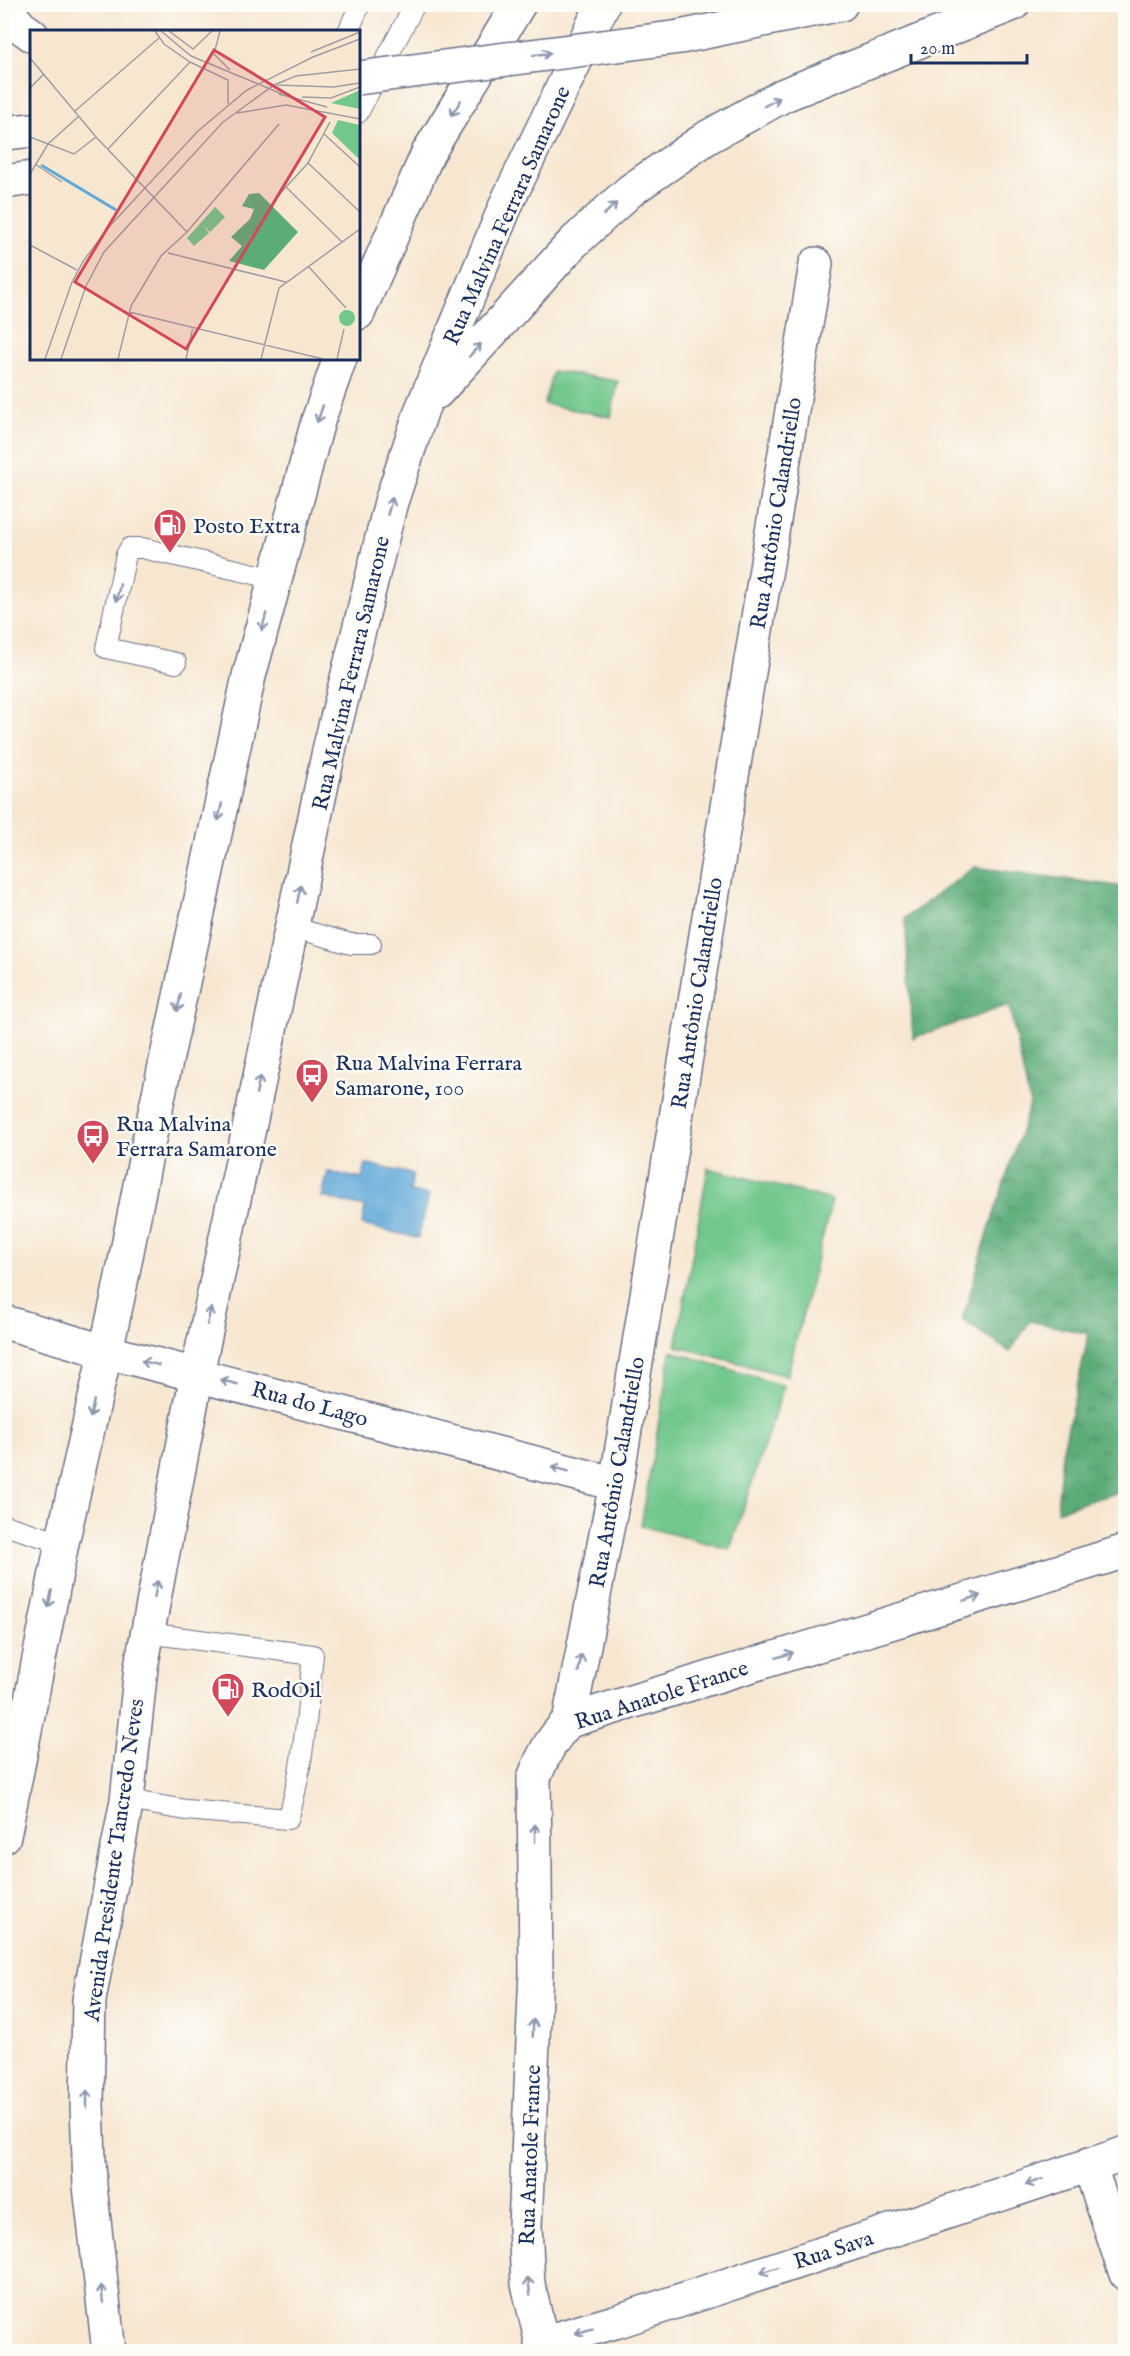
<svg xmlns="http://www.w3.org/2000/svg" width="1130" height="2356" font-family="'IM FELL English',serif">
<defs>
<pattern id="forest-crowns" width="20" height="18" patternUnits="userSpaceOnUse" patternTransform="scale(1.5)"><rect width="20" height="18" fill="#5cac78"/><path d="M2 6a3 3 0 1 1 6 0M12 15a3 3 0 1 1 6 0" fill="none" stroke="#4b8c66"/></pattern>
</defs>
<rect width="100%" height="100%" fill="#fdfcf7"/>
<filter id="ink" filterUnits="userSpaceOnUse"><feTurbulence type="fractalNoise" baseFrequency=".0167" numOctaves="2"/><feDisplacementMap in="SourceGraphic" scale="12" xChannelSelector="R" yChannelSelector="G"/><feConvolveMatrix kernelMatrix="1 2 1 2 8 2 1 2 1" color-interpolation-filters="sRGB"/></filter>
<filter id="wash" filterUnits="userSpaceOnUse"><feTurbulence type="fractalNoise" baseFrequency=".008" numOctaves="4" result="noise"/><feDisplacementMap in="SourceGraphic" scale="24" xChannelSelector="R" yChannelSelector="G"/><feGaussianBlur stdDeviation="1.35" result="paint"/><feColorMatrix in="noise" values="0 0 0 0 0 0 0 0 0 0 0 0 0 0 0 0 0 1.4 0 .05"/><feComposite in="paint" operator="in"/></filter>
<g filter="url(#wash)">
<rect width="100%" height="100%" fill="#f7e7d1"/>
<path fill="url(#forest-crowns)" stroke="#3c6e6b" stroke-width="1.5" d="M974,867L1125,887V1490L1057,1511L1062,1453L1089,1334L1030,1321L1010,1352L962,1320L989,1229L1030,1104L1009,1005L913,1038L905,918Z"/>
<path fill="#71c78c" stroke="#467b75" stroke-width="1.5" d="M553,371L618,381L611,417L544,404Z
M708,1168L832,1200L787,1376L676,1346Z
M671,1351L784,1386L730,1549L641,1526Z"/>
<path fill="#60a8d7" stroke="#3e6c9a" stroke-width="1.5" d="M366,1164L413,1174L410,1192L429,1195L418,1238L362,1225L365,1207L322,1197L328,1172L362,1179Z"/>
</g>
<g filter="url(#ink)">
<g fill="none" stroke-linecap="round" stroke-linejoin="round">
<g stroke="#686f86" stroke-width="22">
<path id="service" d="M348,32L360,4
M358,113L415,4
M176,663L106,648L126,555L130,548H142L276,579
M292,927L351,944H371
M4,1525L62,1543
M127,1800L186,1810L288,1819C304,1766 307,1710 313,1655L147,1633"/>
</g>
<g stroke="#686f86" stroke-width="36">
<path id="minor" d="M4,1322L104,1351L616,1484
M569,1721L616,1484L816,264
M1089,2164L1126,2274
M541,2343L615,2322L1126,2153
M544,2352L528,2284L525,2226L536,1971L534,1778C543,1755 552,1738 569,1721L1126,1551"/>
</g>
<g stroke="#686f86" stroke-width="36">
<path id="secondary" d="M4,8L21,27L32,35
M4,133L32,130
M4,182L32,178"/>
</g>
<g stroke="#686f86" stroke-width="36">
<path id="trunk" d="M680,37L841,4
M358,313L428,153L519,4
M437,392L573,243L631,190L708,137L784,95L1013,4
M4,1836L62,1543L118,1297L149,1140L249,676L318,421L340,358
M109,2352L90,2186L87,2105L89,2000L127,1800L141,1667L197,1374L330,746L391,502L422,409L508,200L603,4"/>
</g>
<use href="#service" stroke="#fff" stroke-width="20"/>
<use href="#minor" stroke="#fff" stroke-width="33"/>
<use href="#secondary" stroke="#fff" stroke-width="33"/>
<use href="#trunk" stroke="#fff" stroke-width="33"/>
<g stroke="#686f86" stroke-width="36" stroke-linecap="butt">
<path id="secondary-bridge" d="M358,78L680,37"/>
</g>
<use href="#secondary-bridge" stroke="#fff" stroke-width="33"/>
</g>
<defs><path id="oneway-shaft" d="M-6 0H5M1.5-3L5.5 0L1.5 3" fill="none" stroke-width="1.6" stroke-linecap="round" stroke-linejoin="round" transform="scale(1.5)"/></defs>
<g stroke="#8d97ae">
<use href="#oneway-shaft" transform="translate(542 54) rotate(-7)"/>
<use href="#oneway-shaft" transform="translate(772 102) rotate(-28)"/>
<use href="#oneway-shaft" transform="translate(456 108) rotate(122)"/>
<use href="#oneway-shaft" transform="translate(610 209) rotate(-43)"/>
<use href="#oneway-shaft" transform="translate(475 350) rotate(-48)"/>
<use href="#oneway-shaft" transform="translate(320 414) rotate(109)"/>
<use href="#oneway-shaft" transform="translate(390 506) rotate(-74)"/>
<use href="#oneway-shaft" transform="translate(118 593) rotate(102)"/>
<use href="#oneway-shaft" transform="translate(264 622) rotate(105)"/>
<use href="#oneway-shaft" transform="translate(220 812) rotate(102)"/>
<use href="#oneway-shaft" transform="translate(299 894) rotate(-78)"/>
<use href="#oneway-shaft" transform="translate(179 1003) rotate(102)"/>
<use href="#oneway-shaft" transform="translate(258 1085) rotate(-78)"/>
<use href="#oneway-shaft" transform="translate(209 1316) rotate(-78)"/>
<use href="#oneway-shaft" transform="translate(150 1363) rotate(-166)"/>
<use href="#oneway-shaft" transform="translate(229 1382) rotate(-165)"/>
<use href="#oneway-shaft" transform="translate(92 1409) rotate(102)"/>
<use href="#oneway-shaft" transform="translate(560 1469) rotate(-165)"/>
<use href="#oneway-shaft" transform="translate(156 1589) rotate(-79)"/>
<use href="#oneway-shaft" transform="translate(972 1598) rotate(-17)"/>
<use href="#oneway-shaft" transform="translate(50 1599) rotate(101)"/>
<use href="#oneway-shaft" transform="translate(785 1655) rotate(-17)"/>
<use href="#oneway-shaft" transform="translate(580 1663) rotate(-79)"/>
<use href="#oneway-shaft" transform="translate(535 1833) rotate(-90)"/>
<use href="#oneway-shaft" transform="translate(533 2028) rotate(-88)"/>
<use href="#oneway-shaft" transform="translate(87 2099) rotate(-90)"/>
<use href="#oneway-shaft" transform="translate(1034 2182) rotate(162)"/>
<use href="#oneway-shaft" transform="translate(769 2270) rotate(162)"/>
<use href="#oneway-shaft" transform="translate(529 2286) rotate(-98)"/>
<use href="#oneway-shaft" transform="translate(102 2294) rotate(-96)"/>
<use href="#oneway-shaft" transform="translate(584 2331) rotate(164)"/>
</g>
</g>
<defs>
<g id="fuel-pin" transform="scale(1.725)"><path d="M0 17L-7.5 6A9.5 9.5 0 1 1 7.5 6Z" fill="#d1495b" stroke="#fdfcf7"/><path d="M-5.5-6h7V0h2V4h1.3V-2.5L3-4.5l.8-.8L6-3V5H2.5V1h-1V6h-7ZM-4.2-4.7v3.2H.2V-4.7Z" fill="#fff"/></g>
<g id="bus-pin" transform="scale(1.725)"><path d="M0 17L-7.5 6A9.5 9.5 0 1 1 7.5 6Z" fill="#d1495b" stroke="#fdfcf7"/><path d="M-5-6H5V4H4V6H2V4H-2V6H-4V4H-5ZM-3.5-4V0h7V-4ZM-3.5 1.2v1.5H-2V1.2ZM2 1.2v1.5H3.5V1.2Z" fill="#fff"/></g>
</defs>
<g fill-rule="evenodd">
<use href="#fuel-pin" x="170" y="525"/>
<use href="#bus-pin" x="312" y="1075"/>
<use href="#bus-pin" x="93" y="1136"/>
<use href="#fuel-pin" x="228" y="1689"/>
</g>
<g text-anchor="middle" stroke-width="5" stroke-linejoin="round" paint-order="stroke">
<g font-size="22" fill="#1b2f5e" stroke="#fdfcf7">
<text transform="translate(506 215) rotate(-66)" y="8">Rua Malvina Ferrara Samarone</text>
<text transform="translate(775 513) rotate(-81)" y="8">Rua Antônio Calandriello</text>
<text transform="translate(350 673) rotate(-77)" y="8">Rua Malvina Ferrara Samarone</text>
<text transform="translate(696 993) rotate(-81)" y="8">Rua Antônio Calandriello</text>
<text transform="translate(310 1403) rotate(15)" y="8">Rua do Lago</text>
<text transform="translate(616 1472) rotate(-80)" y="8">Rua Antônio Calandriello</text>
<text transform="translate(661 1694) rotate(-18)" y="8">Rua Anatole France</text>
<text transform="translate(113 1860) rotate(-82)" y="8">Avenida Presidente Tancredo Neves</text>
<text transform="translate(529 2155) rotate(-88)" y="8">Rua Anatole France</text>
<text transform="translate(833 2249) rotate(-18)" y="8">Rua Sava</text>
</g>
<g font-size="22" fill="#1b2f5e" stroke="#fdfcf7" text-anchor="start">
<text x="193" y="533">Posto Extra</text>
<text x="335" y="1070">Rua Malvina Ferrara<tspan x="335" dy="25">Samarone, 100</tspan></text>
<text x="116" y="1131">Rua Malvina<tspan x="116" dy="25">Ferrara Samarone</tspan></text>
<text x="251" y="1697">RodOil</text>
</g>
</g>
<g transform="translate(30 30)">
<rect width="330" height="330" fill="#f7e7d1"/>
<path d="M229,163L268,202L234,240L199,231L212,216L201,207L220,189L224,179L212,176L219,164Z" fill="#5cac78"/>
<path d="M330,60V79L301,73L319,65ZM308,90L330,95V130L302,103ZM309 288a8 8 0 1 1 16 0a8 8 0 1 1-16 0Z" fill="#71c78c"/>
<path d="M185,177L195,187L180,202L173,195L179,203L164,216L157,208Z" fill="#71c78c"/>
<path fill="none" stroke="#60a8d7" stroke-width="3" d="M11,135L86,180"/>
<path fill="none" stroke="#9f9da3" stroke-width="1.5" d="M125,1L134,14L160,32L198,50V74M131,1L161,26L252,64M139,1L163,19L182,1M190,1L184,24L200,40M281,22L330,2M0,28L66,107L157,202M247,55L303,57L330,53M0,58L14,44M249,64L297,77M272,67L301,68L330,57M45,81L129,8M207,83L256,75L330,89M294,104L330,137M0,107L44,124L66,107M78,119L160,32M278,133L330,182M5,134L32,152M0,144L18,114L49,86M256,157L312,212M246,168L278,133L300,92M0,215L47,240M138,223L256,252M278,236L316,278M99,282L293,329M15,329L42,252L54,230L78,198L168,101L217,60L283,27L330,9M31,329L56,256L74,222L193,92L244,55L266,46L330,39M88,329L101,276L131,226L157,202L249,94M156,329L163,297M231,329L249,258L330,199M307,329L314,299"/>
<path fill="#d1495b" fill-opacity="0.15" stroke="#d1495b" stroke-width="3" d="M184,20L295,87L156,319L45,252Z"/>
<rect width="330" height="330" fill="none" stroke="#1b2f5e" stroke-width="3"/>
</g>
<rect width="1130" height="2356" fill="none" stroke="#fdfcf7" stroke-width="24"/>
<path d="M911 54v9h116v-9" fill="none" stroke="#1b2f5e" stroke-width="3"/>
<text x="920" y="54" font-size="18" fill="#1b2f5e" stroke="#fdfcf7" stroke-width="4.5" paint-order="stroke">20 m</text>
</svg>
